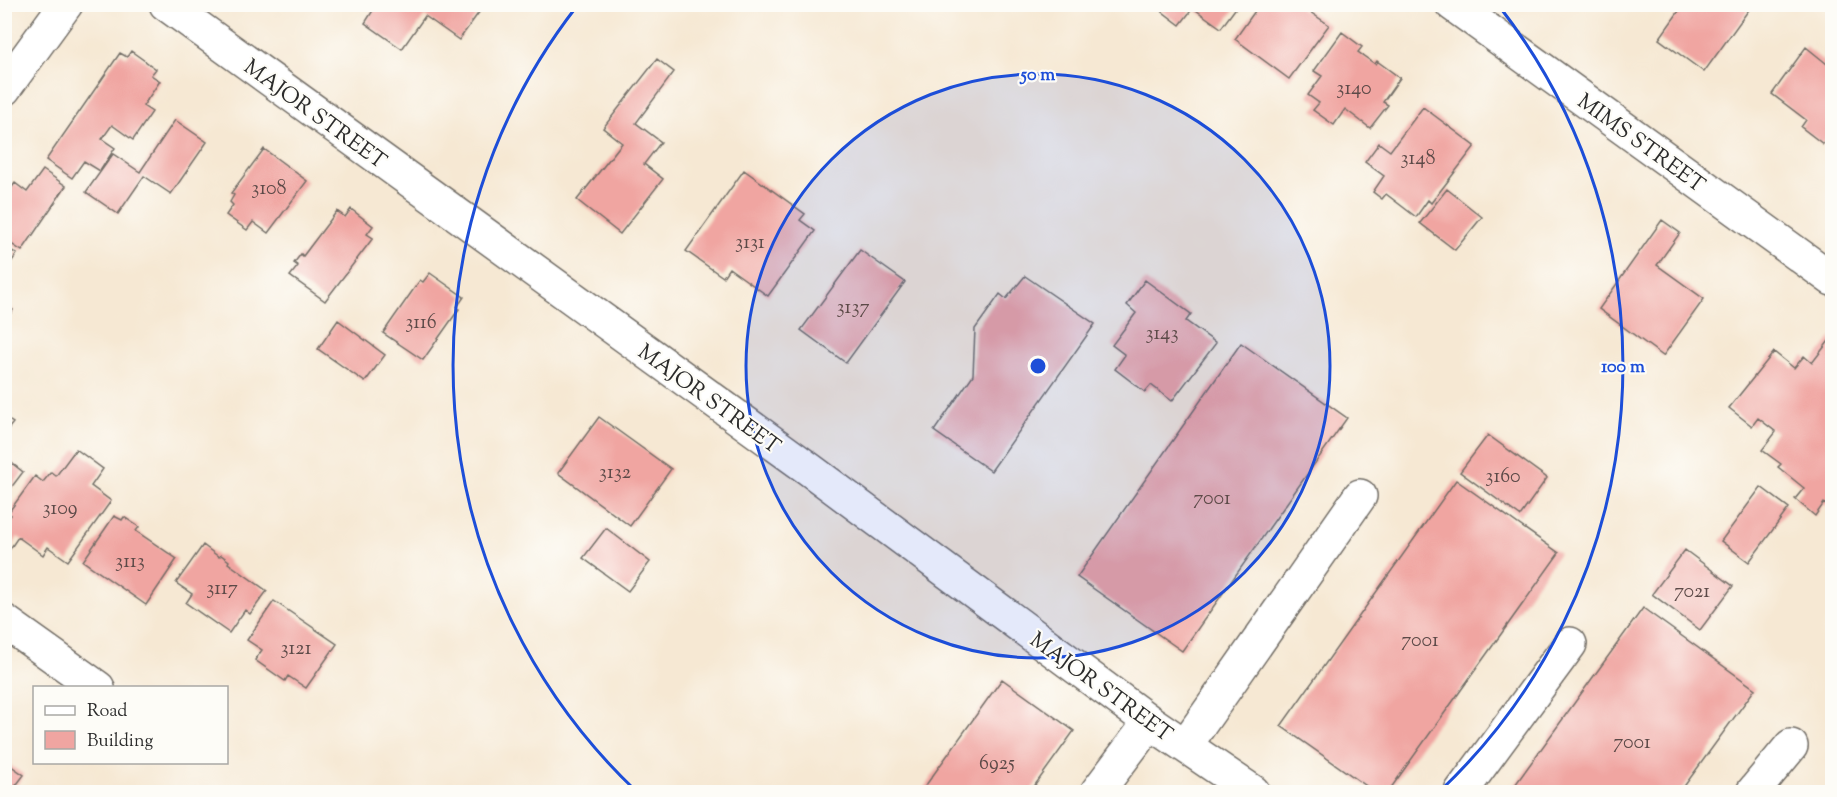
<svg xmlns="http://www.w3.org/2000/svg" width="1837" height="797" font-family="'Sorts Mill Goudy',serif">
<rect width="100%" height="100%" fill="#fdfcf7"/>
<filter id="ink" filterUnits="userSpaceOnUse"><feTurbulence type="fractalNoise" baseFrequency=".0167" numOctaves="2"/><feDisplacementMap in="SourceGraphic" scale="12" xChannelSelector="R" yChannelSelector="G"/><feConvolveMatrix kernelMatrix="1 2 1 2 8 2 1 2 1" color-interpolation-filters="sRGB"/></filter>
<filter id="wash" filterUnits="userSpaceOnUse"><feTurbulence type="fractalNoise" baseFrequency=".008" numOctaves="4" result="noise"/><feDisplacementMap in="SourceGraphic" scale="24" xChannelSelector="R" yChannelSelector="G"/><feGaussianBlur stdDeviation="1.35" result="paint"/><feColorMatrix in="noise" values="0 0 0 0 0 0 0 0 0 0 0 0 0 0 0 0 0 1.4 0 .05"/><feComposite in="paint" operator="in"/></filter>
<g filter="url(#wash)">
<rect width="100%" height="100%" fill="#f6e8d3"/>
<g id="blocks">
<path fill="#f0a5a1" d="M377,4H485L459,40L425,16L402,49L365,23Z
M1260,4H1295L1306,12L1307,10L1329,25L1289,79L1235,39Z
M1684,4H1753L1704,72L1659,39Z
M1162,5H1238L1221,28L1193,8L1180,25L1159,9Z
M1342,32L1362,47L1358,52L1375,64L1377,61L1400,78L1383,102L1388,105L1370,128L1345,109L1334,125L1313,110L1319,103L1308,95L1322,76L1314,71Z
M1806,47L1832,68V142L1827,138L1823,144L1801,127L1806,120L1772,94Z
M131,51L156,69L151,75L160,81L143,106L152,112L133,140L112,125L102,139L115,148L100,171L84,161L72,178L46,160L120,53L127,57Z
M657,59L674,72L636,123L661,142L644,164L663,179L620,234L577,200L622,143L603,128Z
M1423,107L1475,146L1431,203L1428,200L1416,217L1386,194L1382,199L1373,192L1384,176L1365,162L1379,143L1390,151Z
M175,120L207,142L171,194L144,176L118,214L86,192L113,154L140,172Z
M264,149L307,181L268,233L253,222L247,230L226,215L233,205L230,202L234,195L231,193Z
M43,170L66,186L22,251L4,239V198L15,183L27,192Z
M744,170L805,214L800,220L815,231L768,296L729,268L723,277L686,251Z
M1447,189L1482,217L1455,250L1420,223Z
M351,209L373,226L367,234L373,238L325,301L290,276L298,266L294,263L301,254L303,256L337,211L345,217Z
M1662,220L1680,233L1657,265L1704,299L1663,356L1599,309Z
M4,246L17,254L4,272Z
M860,250L905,282L846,363L801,330Z
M430,273L464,297L457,307L459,309L423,360L383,333L420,280L423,282Z
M1025,276L1095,324L991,471L934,431L973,375L975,329L1000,294L1006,299Z
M1145,280L1191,314L1186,321L1216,343L1172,401L1151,385L1145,392L1115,369L1125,355L1112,345L1136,313L1127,305Z
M4,304L13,310L4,323Z
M338,320L385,355L365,382L318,349Z
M1832,337V510L1824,503L1815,516L1795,499L1804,488L1778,467L1781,464L1762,450L1776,432L1758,418L1752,426L1729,408L1774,352L1794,368L1804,356L1812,363Z
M1241,343L1347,418L1182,651L1077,577Z
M4,417L13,423L4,434Z
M599,417L671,469L630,526L558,473Z
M1488,435L1547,478L1520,516L1460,472Z
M76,449L103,469L91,486L111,501L68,561L48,547L43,555L18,537L8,552L4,549V524L11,515L8,513L35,476L43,482L51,472L56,476Z
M4,457L23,472L7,493L4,491Z
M1456,480L1559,553L1388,792H1375L1281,726Z
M1761,487L1789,508L1749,562L1721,541Z
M114,516L122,520L124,517L139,527L136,531L177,559L146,605L83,561Z
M606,528L650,562L628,591L583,558Z
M203,545L219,557L221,555L229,561L228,563L267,591L250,614L245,610L229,633L186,603L192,594L176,583Z
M1685,550L1733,586L1700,630L1652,594Z
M274,601L337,644L306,688L288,676L285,681L255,660L262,650L247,640Z
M1643,608L1755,689L1680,792H1510Z
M1002,679L1074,731L1030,792H921Z
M4,761L24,775L11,792H4Z"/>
</g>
</g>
<g filter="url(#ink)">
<use href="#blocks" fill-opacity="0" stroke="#726d66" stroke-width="1.5"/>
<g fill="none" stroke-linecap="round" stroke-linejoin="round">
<g stroke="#726d66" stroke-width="36">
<path id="minor" d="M166,4L809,469L1150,722L1253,792
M1452,4L1832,279
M4,89L66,4
M4,621L98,688
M1185,746L1360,496
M1097,792L1150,722
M1461,792L1570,644
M1753,792L1791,746"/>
</g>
<use href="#minor" stroke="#fff" stroke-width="33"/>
</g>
</g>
<circle cx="1038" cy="366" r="292" fill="#1d4ed8" fill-opacity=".12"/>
<g fill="none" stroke="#1d4ed8" stroke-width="3">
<circle cx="1038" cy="366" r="292"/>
<path d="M635 790A585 585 0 0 1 577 6M1499 6A585 585 0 0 1 1441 790"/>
</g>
<g text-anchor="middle" stroke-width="4.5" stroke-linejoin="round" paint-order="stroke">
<g font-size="20" fill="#5c4a48">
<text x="1354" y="94">3140</text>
<text x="1418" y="164">3148</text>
<text x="269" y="194">3108</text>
<text x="750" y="248">3131</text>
<text x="853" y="313">3137</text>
<text x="421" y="328">3116</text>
<text x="1162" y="339">3143</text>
<text x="615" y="478">3132</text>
<text x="1503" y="482">3160</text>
<text x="1212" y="504">7001</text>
<text x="60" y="514">3109</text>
<text x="130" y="567">3113</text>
<text x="222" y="594">3117</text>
<text x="1692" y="597">7021</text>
<text x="1420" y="646">7001</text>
<text x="296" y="654">3121</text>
<text x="1632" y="748">7001</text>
<text x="997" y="769">6925</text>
</g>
<g font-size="22" fill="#2b2b2b" stroke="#fdfcf7">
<text transform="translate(316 113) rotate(36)" y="8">MAJOR STREET</text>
<text transform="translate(1642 142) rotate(36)" y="8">MIMS STREET</text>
<text transform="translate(710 398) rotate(36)" y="8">MAJOR STREET</text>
<text transform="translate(1102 686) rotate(36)" y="8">MAJOR STREET</text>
</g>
</g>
<circle cx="1038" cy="366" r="9" fill="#1d4ed8" stroke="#fdfcf7" stroke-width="3"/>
<g font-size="18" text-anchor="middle" font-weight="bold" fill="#1d4ed8" stroke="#fdfcf7" stroke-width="4.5" stroke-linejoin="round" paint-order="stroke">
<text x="1038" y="80">50 m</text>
<text x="1623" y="372">100 m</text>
</g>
<rect width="1837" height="797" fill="none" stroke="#fdfcf7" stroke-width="24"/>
<rect x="33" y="686" width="195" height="78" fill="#fdfcf7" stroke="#a9a8a5" stroke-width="1.5"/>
<rect x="45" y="706" width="30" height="9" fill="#ffffff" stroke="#a9a8a5" stroke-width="1.5"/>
<text x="87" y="716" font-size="18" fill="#2b2b2b">Road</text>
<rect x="45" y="731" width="30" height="18" fill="#f0a5a1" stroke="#a9a8a5" stroke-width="1.5"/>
<text x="87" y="746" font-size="18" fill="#2b2b2b">Building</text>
</svg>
